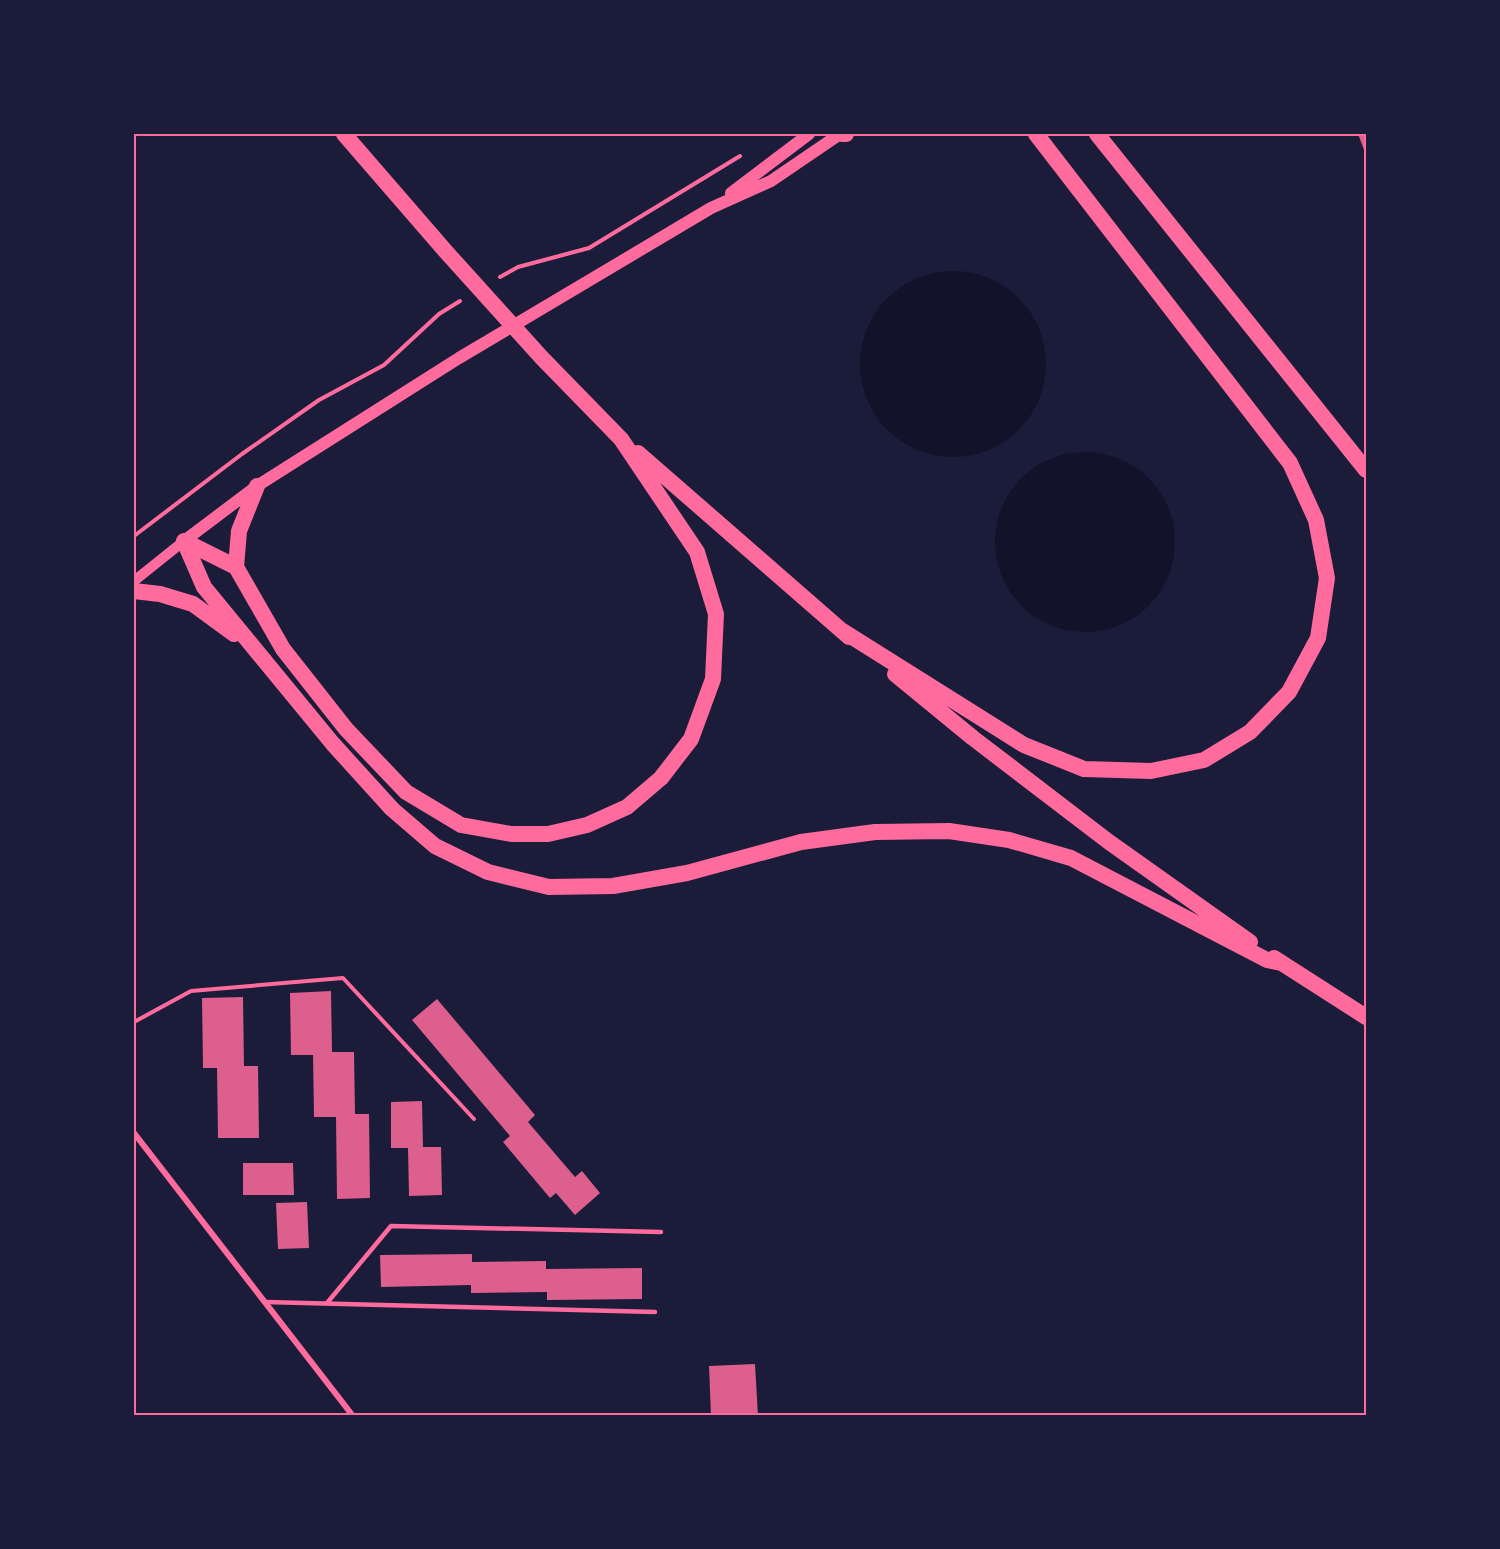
<svg xmlns="http://www.w3.org/2000/svg" width="1500" height="1549" font-family="'Titillium Web',sans-serif">
<rect width="100%" height="100%" fill="#1b1b3a"/>
<path fill="#12122b" d="M860 364a93 93 0 1 1 186 0a93 93 0 1 1-186 0Z
M995 542a90 90 0 1 1 180 0a90 90 0 1 1-180 0Z"/>
<path fill="#dd5f8e" d="M1358,134H1366V155Z
M331,991L332,1052H354L355,1114H369L370,1198L337,1199L336,1117H314L313,1055H291L290,993Z
M243,997L244,1066H258L259,1138H218L217,1068H203L202,998Z
M437,999L535,1115L528,1122L575,1177L582,1171L600,1193L575,1215L556,1193L550,1198L503,1142L510,1136L412,1020Z
M422,1101L423,1147H441L442,1195L409,1196L408,1148H391V1102Z
M243,1163H293L294,1195H243Z
M307,1202L309,1248L278,1249L276,1203Z
M472,1254V1262L546,1261V1269L642,1268V1299L547,1300V1292L471,1293V1285L381,1287L380,1255Z
M755,1364L758,1416H711L709,1366Z"/>
<g fill="none" stroke-linecap="round" stroke-linejoin="round">
<path stroke="#ff6b9d" stroke-width="4" d="M500,277L518,267L589,248L740,156
M134,536L242,454L319,400L384,365L439,314L460,301
M134,1022L191,991L343,978L474,1119"/>
<path stroke="#ff6b9d" stroke-width="4.5" d="M265,1302L655,1312
M327,1303L391,1226L661,1232"/>
<path stroke="#ff6b9d" stroke-width="6" d="M134,1133L353,1416"/>
<path stroke="#ff6b9d" stroke-width="10" d="M134,581L184,541"/>
<path stroke="#ff6b9d" stroke-width="12" d="M731,193L809,134
M184,541L257,486L459,358L711,208L771,181L840,134"/>
<path stroke="#ff6b9d" stroke-width="16" d="M842,134H846
M1097,134L1366,470
M638,453L849,637
M184,541L236,567L283,649L346,729L406,792L461,825L511,834H548L587,825L627,807L661,778L691,739L713,679L716,614L697,552L621,439L542,358L448,254L344,134
M184,541L204,587L333,744L392,809L435,846L488,872L549,887L613,886L687,873L801,842L875,832L949,831L1009,840L1071,858L1267,960L1281,963
M236,567L239,531L257,486
M134,591L160,594L193,604L234,634
M841,630L1024,745L1084,769L1151,771L1204,760L1250,732L1289,692L1318,638L1327,578L1316,520L1290,463L1036,134
M895,674L973,738L1109,842L1250,942
M1274,958L1366,1017"/>
</g>
<rect width="1500" height="1549" fill="none" stroke="#1b1b3a" stroke-width="270"/>
<rect x="135" y="135" width="1230" height="1279" fill="none" stroke="#ff6b9d" stroke-width="2"/>
</svg>
